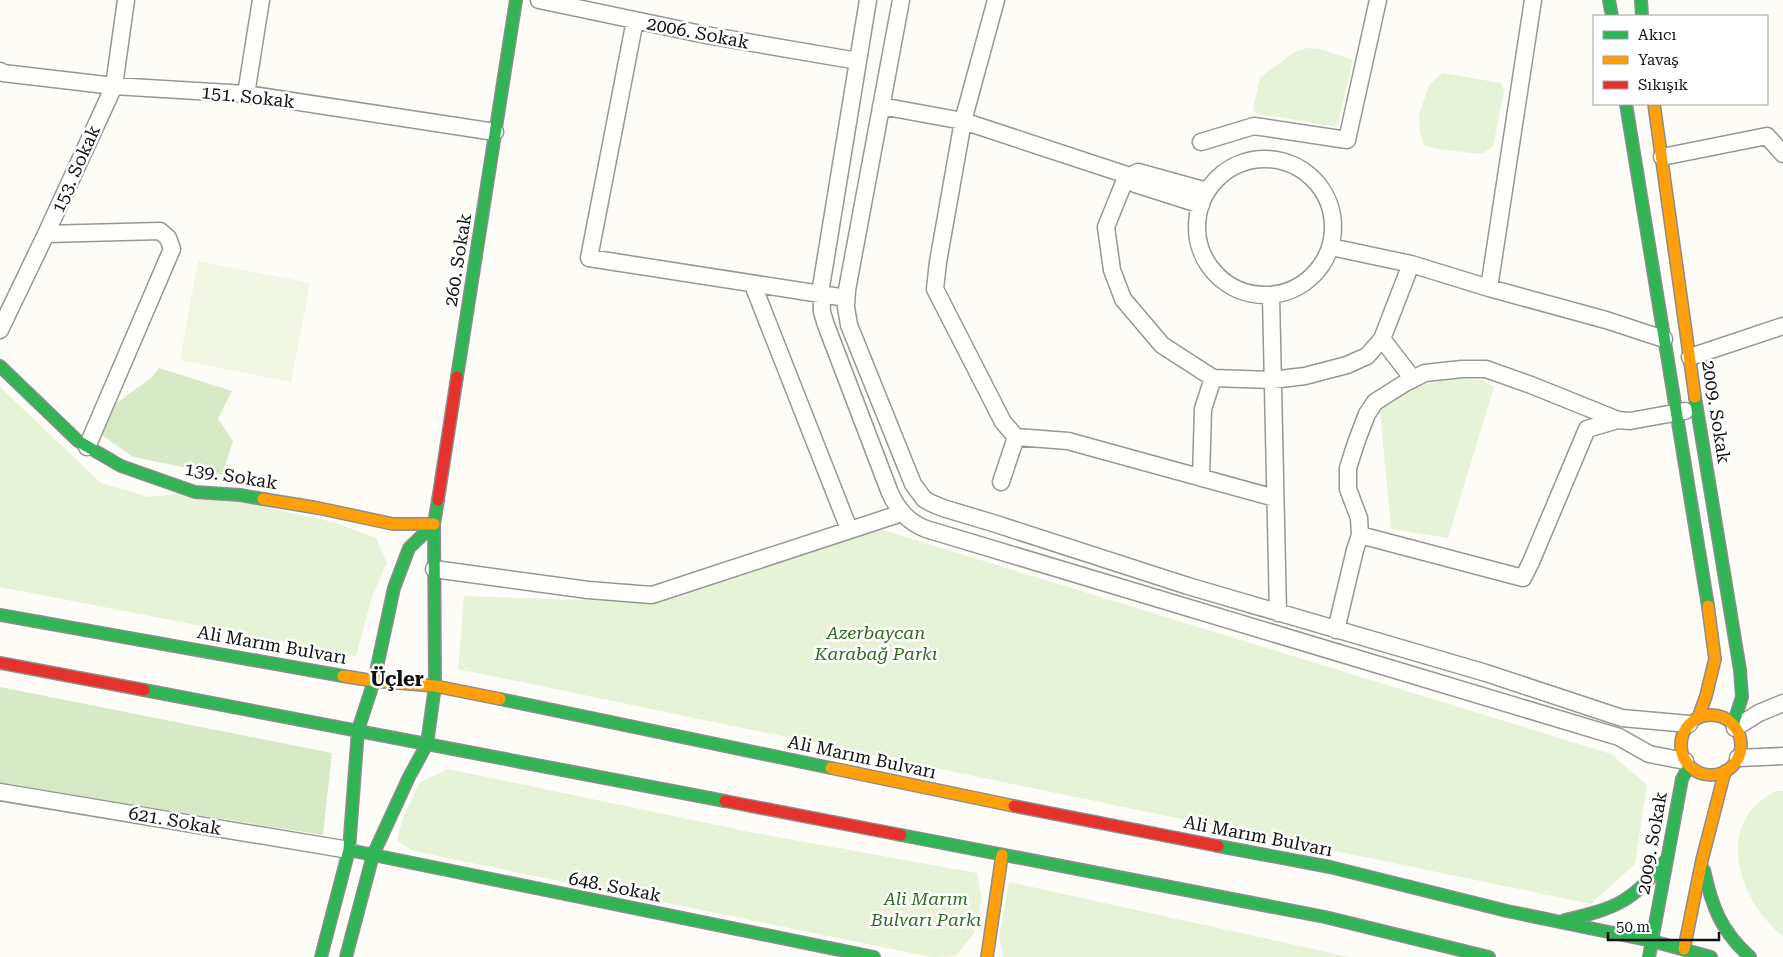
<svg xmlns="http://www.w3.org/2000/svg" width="1783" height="957" font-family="'Roboto Serif',serif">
<rect width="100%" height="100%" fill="#fdfcf7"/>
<path fill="#e7f3d7" d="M1307,48L1320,49L1353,60L1337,127L1259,114L1253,111L1260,77L1295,52Z
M1442,73L1501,83L1504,91L1493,147L1481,154L1437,149L1424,145L1420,133L1419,115L1429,85Z
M1446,378L1481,380L1494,387L1448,538L1391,529L1380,410L1411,389Z
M0,387L101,483L148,497L195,492L333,522L376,538L387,563L372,597L356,656L0,587Z
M873,527L1611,754L1647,785L1635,864L1591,904L458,669L464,596L643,602Z
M448,769L750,832L977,873L982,899L974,933L956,956L931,957L413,851L397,840L403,817L420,782Z
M1777,791H1783V936C1738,902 1712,820 1777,791Z
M1009,882L1350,957H1003L999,937Z"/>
<path fill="#d8eac5" d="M159,368L232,391L218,419L233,441L222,475L133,457L99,433L111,407L151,378Z
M0,687L332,753L323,835L0,783Z"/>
<path fill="#f0f6e1" d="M198,261L310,283L291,382L180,360Z"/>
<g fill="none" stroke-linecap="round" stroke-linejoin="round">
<g stroke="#979795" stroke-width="19">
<path id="street" d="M539,0L706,35L858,61
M868,0L821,287L822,312L826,325L890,493C898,510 908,522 926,529L1619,737L1649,754L1685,761
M901,0L847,290L846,307L849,325L913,484L924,499L931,503L943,508L993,523L1188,586L1486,673L1622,718L1689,724
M996,0L963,121L938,262L935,289L1003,422L1016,437L1068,441L1275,498
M635,20L589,258L846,298
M0,71L3,73L114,86L246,94L495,132
M246,94L261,0
M881,106L963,121L1130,176L1135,184L1201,205
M1201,142L1254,126L1347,140L1378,0
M1662,157L1767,136L1783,154
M1197 227a68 68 0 1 1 136 0a68 68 0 1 1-136 0Z
M1127,175L1106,227L1112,270L1123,299L1162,345L1213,378L1272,380L1305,376L1347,365L1367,356L1382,339L1411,264
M1130,176L1138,172L1207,191
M46,234L160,231L168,238L172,249L87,447
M1331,247L1411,264L1489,288L1606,320L1664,339
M753,285L849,529
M1489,288L1533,0
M1271,296L1278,613
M0,330L46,234L114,86L126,0
M1382,339L1413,379
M1690,357L1783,326
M1201,478L1203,409L1213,378
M1001,482L1016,437
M1360,535L1523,578L1531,562L1587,429L1618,420
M434,569L588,590L652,595L902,513
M1336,630L1355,550L1360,535L1359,518L1348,489V468L1357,440L1367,414L1375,402L1405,383L1425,373L1462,369H1486L1531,385L1618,420L1630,421L1685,411
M1735,728L1759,713L1783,703
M1738,758L1783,756
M0,792L349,850"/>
</g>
<g stroke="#8e8d8b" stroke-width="14">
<path id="fast" d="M1609,0L1612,16
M1641,0L1642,16
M1626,104L1708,606
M0,366L78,441L121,466L195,492L240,495L263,499
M457,377L516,0
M1695,397L1740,670L1742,697L1733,725
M0,615L343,676
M144,690L725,801
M500,699L831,768
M901,835L1325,917L1489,957
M1218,846L1330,867L1507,911L1652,941L1711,957
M349,850L874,957
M1704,870C1712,907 1721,931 1750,957
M1565,920C1617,908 1632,902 1666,860
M321,957L349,850L358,730L374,681L394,588L409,548L434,524
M346,957L373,855L409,777L427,744L435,686L434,524L438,500
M1649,957L1682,779L1689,766"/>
</g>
<g stroke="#8e8d8b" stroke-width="14">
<path id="slow" d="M1654,104L1695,397
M263,499L318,508L393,524H434
M343,676L374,681L435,686L500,699
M1681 745a30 30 0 1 1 60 0a30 30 0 1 1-60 0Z
M1698,718L1706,696L1715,659L1708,606
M831,768L1014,806
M1684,949L1702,860L1725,771
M987,957L1002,855"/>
</g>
<g stroke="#8e8d8b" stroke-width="14">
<path id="jam" d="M438,500L457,377
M0,663L144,690
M725,801L901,835
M1014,806L1218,846"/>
</g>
<use href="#street" stroke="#fffffe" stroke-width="16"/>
<use href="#fast" stroke="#30b455" stroke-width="11"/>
<use href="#slow" stroke="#ff9f0a" stroke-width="11"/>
<use href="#jam" stroke="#e5322d" stroke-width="11"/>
</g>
<g text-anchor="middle" stroke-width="5" stroke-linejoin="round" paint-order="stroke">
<g font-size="18" fill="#111" stroke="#fff">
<text transform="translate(698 33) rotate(11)" y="6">2006. Sokak</text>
<text transform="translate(248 97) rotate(6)" y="6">151. Sokak</text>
<text transform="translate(76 169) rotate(-66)" y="6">153. Sokak</text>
<text transform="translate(458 260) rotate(-81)" y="6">260. Sokak</text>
<text transform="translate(1716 412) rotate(81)" y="6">2009. Sokak</text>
<text transform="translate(231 476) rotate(9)" y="6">139. Sokak</text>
<text transform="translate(272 645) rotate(10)" y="6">Ali Marım Bulvarı</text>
<text transform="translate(862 757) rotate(12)" y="6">Ali Marım Bulvarı</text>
<text transform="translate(175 821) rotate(10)" y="6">621. Sokak</text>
<text transform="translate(1258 836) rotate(11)" y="6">Ali Marım Bulvarı</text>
<text transform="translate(1652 843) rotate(-80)" y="6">2009. Sokak</text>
<text transform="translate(615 887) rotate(11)" y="6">648. Sokak</text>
</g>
<g font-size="18" font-style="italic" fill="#2f6b1f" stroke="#fff">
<text x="876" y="639">Azerbaycan<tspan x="876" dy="21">Karabağ Parkı</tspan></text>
<text x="926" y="905">Ali Marım<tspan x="926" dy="21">Bulvarı Parkı</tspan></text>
</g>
<g font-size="20" font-weight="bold" fill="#111" stroke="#fff">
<text x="397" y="686">Üçler</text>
</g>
</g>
<rect x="1593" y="15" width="175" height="90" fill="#ffffff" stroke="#a0a0a0"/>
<rect x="1603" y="31" width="25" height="8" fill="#30b455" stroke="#a0a0a0"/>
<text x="1638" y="40" font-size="15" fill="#111111">Akıcı</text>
<rect x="1603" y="56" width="25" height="8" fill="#ff9f0a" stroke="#a0a0a0"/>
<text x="1638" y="65" font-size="15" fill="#111111">Yavaş</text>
<rect x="1603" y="81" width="25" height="8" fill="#e5322d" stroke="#a0a0a0"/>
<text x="1638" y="90" font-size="15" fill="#111111">Sıkışık</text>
<path d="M1608 932v8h111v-8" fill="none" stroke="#111111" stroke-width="2.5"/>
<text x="1616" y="932" font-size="15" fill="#111111" stroke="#ffffff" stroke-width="4" paint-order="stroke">50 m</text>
</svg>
